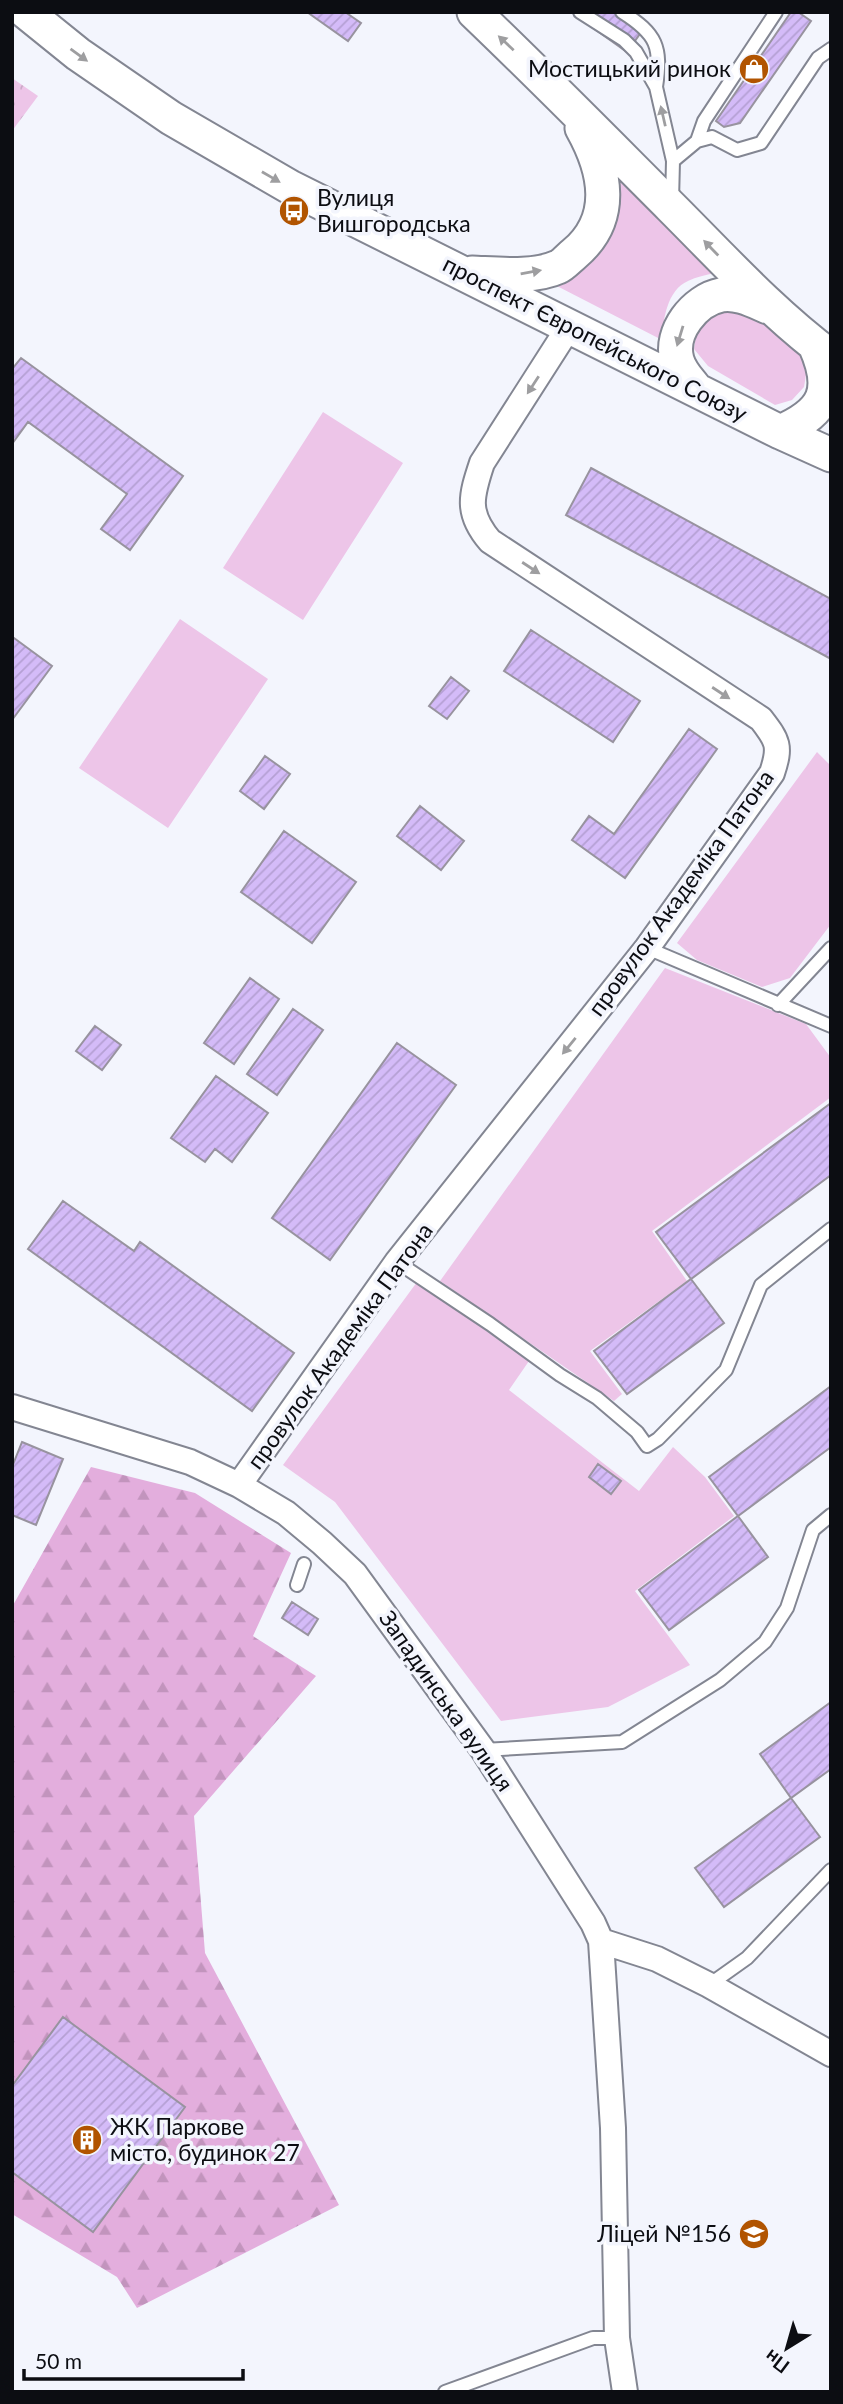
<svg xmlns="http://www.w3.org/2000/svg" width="843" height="2404" font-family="Lato,sans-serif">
<defs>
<pattern id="forest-firs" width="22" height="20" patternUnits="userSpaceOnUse" patternTransform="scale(1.75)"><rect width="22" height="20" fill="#e3aedd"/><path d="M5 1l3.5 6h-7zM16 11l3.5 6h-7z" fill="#c294bd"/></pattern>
<pattern id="park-crowns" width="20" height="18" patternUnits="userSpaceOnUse" patternTransform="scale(1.75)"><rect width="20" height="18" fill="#edc5e8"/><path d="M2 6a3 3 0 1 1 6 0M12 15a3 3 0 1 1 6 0" fill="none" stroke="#caa8c6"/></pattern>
<pattern id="building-hatch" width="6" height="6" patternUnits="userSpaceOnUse" patternTransform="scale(1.75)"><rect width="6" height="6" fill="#d4bbf8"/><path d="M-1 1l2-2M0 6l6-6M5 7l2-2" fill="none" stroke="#b5a0d4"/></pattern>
</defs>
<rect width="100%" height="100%" fill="#f3f5fd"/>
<path fill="#edc5e8" d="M619,181L715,273C706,275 696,277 688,281C667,290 663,320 662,340L555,285C604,254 618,241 619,181Z
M726,302L752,308L800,353L807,369L804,387L792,400L775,405L708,366L694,349L697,330Z
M323,412L403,463L303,620L223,568Z
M180,619L268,679L168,828L79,768Z
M817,752L831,766V924L790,978L762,987L697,960L677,943Z
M665,968L806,1024L831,1058V1097L652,1231L687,1281L590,1351L622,1394L614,1401L440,1281Z
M417,1282L529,1361L509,1390L639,1491L673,1447L705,1477L734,1516L635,1591L690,1665L608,1707L501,1721L335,1502L283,1465Z"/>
<path fill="url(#forest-firs)" d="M91,1467L195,1493L291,1553L253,1636L316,1676L194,1816L205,1953L339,2205L137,2308L117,2277L12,2214V1607Z"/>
<path fill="url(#park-crowns)" d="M12,78L38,96L12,131Z"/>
<path fill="url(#building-hatch)" stroke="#98939f" stroke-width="2" d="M307,12H345L361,23L348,41Z
M598,12H637L634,15L647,24L627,52L589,25Z
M791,12H798L811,21L740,123L724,127L716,121Z
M21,358L183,476L130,550L101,529L127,494L28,422L12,444V369Z
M591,468L831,599V659L566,515Z
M531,630L640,701L613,742L504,671Z
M14,638L52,666L12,720V640Z
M451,677L469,691L447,719L429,706Z
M689,729L717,749L625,878L572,840L589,816L614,834Z
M265,756L290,774L264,809L240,791Z
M420,806L464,841L441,870L397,836Z
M284,831L356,882L312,943L241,892Z
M250,978L279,999L234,1064L204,1043Z
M293,1009L323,1030L277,1095L247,1074Z
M95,1026L121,1045L102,1070L76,1051Z
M397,1043L456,1085L330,1260L272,1218Z
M216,1076L268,1113L232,1162L215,1149L205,1162L171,1138Z
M831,1103V1175L691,1279L656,1232Z
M63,1201L134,1251L140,1242L294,1353L252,1411L28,1249Z
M691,1279L724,1323L627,1394L594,1351Z
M831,1386V1447L738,1516L709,1477Z
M22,1442L63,1459L36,1525L12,1515V1467Z
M598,1464L621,1481L611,1494L589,1477Z
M738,1516L768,1557L669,1630L639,1590Z
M292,1602L318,1619L308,1635L282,1618Z
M831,1702V1769L791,1798L760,1754Z
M791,1798L820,1837L724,1907L695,1868Z
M63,2017L185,2107L93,2232L12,2172V2086Z"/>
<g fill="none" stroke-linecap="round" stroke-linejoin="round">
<g stroke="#838692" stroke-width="16">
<path id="lane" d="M580,12L624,40L636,52L656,87L673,161L672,201
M622,12C657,34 662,47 656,87
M697,141L704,121L776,12
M673,161L697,141L712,137L737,150L761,143L818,58L831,49
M647,948L831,1026
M778,1005L831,948
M397,1262L490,1324L560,1375L597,1398L637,1432L647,1446L658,1439L726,1370L761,1285L831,1229
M297,1585L304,1564
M483,1750L622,1742L720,1680L765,1642L787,1608L813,1530L831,1515
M709,1985L747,1958L831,1870
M445,2392L593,2338H617"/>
</g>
<g stroke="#838692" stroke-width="28">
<path id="street" d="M12,1407L190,1462L239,1485L286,1513L322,1543L355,1574L483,1750L593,1923L601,1941L613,2128L617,2338L625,2392
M239,1485L397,1262L647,948L772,773C781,746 778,741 761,719L490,541C466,513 471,496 482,463L569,327
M601,1941L657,1959L709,1985L831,2054"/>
</g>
<g stroke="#838692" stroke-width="37">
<path id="secondary" d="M26,12L78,54L171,118L290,187L780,432L831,455
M474,12C541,76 606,142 671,207C723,259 772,313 831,357
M472,273C498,274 534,278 558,267C563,265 569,258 574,254C616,219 606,171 582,128
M694,387C687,378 680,371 677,360C669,332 695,300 721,295C737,292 754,301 768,307
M780,432C826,412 835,390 815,345"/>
</g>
<use href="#lane" stroke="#fff" stroke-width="12"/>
<use href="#street" stroke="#fff" stroke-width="24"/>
<use href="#secondary" stroke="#fff" stroke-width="33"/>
</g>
<defs><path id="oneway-solid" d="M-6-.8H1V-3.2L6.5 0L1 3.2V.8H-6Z" transform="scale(1.75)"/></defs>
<g fill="#9e9ea0">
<use href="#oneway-solid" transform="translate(506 43) rotate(-137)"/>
<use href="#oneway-solid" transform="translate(79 55) rotate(36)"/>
<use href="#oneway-solid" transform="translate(663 116) rotate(-103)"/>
<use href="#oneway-solid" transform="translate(271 177) rotate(30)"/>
<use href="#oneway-solid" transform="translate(711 248) rotate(-134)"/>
<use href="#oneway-solid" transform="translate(531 272) rotate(-10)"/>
<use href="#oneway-solid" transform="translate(680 336) rotate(107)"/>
<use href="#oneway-solid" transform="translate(533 385) rotate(123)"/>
<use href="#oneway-solid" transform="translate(531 568) rotate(33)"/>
<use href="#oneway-solid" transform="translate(721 693) rotate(33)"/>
<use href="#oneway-solid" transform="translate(569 1046) rotate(129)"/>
</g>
<defs>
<g id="shop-disc" transform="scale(1.575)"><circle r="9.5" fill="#b15400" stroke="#f3f5fd"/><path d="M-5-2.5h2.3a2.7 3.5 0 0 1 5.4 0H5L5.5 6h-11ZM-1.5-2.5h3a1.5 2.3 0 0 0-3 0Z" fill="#fff"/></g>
<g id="bus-disc" transform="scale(1.575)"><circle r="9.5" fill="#b15400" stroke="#f3f5fd"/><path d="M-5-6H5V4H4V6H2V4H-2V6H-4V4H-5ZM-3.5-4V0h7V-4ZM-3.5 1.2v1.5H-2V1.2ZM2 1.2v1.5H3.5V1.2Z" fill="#fff"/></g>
<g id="building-disc" transform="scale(1.575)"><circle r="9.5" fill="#b15400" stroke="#f3f5fd"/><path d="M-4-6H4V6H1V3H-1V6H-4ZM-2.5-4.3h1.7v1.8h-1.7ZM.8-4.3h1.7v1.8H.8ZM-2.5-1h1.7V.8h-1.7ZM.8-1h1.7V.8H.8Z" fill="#fff"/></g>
<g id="school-disc" transform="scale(1.575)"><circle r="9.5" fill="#b15400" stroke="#f3f5fd"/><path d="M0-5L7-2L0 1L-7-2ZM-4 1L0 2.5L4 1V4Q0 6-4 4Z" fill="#fff"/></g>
</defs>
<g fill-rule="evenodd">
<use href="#shop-disc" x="754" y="69"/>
<use href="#bus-disc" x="294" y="211"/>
<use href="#building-disc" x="87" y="2140"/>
<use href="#school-disc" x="754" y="2234"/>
</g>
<g text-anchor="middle" stroke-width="7" stroke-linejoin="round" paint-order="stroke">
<g font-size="23" fill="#0c0d12" stroke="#f3f5fd" text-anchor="end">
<text x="731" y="77">Мостицький ринок</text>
<text x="317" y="206" text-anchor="start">Вулиця<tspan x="317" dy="26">Вишгородська</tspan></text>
<text x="110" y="2135" text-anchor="start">ЖК Паркове<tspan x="110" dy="26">місто, будинок 27</tspan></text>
<text x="731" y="2242">Ліцей №156</text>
</g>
<g font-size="23" fill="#0c0d12" stroke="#f3f5fd">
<text transform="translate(595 339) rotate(27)" y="8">проспект Європейського Союзу</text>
<text transform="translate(681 893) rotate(-54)" y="8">провулок Академіка Патона</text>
<text transform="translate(340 1346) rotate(-54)" y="8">провулок Академіка Патона</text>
<text transform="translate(446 1701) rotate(55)" y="8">Западинська вулиця</text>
</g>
</g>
<rect width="843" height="2404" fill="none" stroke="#0c0d12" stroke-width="28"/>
<g transform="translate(787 2348) rotate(217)" stroke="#f3f5fd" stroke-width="5" paint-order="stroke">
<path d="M0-5L12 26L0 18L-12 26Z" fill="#0c0d12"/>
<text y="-10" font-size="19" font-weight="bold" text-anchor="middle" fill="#0c0d12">Пн</text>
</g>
<path d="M24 2369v10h219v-10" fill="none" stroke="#0c0d12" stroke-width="3.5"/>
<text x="35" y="2369" font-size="21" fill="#0c0d12" stroke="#f3f5fd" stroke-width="5" paint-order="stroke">50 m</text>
</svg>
